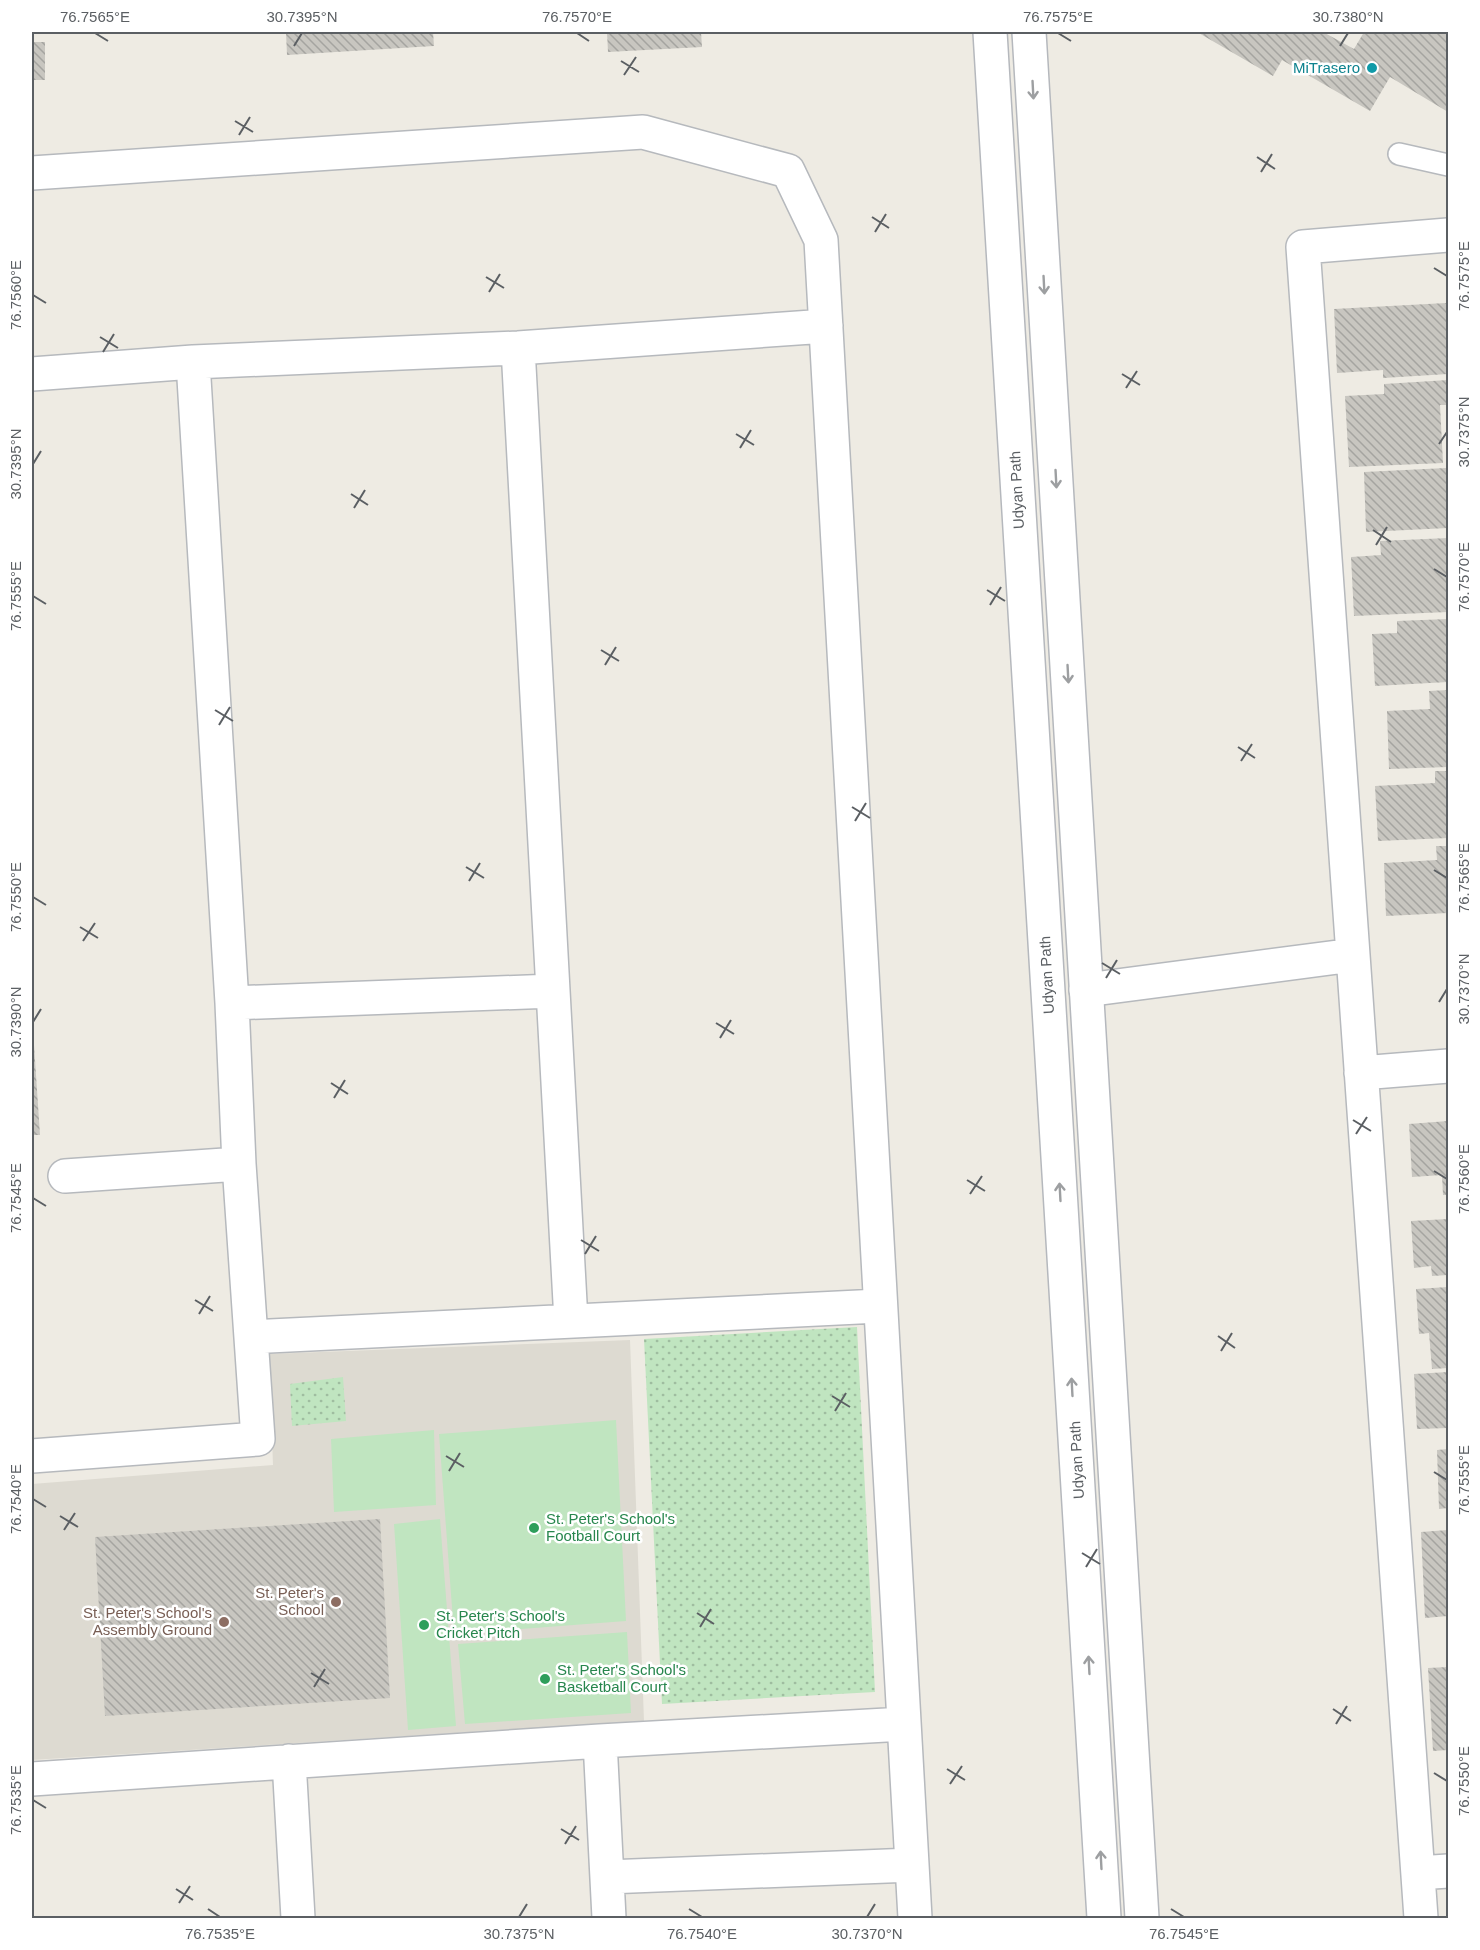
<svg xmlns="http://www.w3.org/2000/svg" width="1480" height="1950" font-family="Arial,sans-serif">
<defs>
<pattern id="park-dots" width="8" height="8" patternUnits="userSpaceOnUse" patternTransform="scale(1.5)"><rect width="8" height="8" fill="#c0e5c0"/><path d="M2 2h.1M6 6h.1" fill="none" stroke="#9fbda0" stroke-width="1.8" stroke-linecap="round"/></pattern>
<pattern id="building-back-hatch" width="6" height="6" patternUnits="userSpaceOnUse" patternTransform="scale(1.5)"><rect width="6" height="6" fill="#c8c6c0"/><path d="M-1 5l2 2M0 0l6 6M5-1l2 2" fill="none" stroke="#a5a4a0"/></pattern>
</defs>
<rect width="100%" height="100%" fill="#eeebe3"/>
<path fill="#dddad1" d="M630,1340L644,1721L32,1760V1484L273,1465L269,1354Z"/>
<path fill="url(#park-dots)" d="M857,1327L875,1692L662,1704L644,1339Z
M343,1377L346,1421L292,1426L290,1384Z"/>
<path fill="#c0e5c0" d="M616,1420L626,1621L454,1634L439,1434Z
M434,1430L436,1505L334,1512L331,1439Z
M440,1519L456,1726L408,1730L394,1524Z
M627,1632L631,1713L465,1724L458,1644Z"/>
<path fill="url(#building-back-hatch)" d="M286,32H433L434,46L287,55Z
M607,32H701L702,47L608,52Z
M1197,32H1323L1354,49L1364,32H1448V112L1390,77L1370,111L1282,60L1273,76Z
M32,42H45V80H32Z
M1446,303L1448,374L1383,378V370L1337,373L1334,309Z
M1448,380V405H1440L1443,463L1349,467L1345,396L1384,394V384Z
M1446,468L1448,528L1366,532L1364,472Z
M1448,538V612L1354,616L1351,557L1381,555L1380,541Z
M1448,619V682L1375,686L1372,634L1397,633V621Z
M1448,690V767L1389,769L1387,711L1430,709L1429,691Z
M1435,771H1448V838L1378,841L1375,786L1435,783Z
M1436,846H1448V913L1386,916L1384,863L1437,860Z
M33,1030L40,1135H32V1031Z
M1448,1121V1195H1443L1442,1175L1412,1177L1409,1124Z
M1448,1219V1275L1432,1276L1431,1266L1414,1268L1411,1221Z
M1448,1287V1368L1432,1369L1429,1333L1419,1334L1416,1289Z
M1448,1372V1428L1417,1429L1414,1374Z
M1448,1449V1508L1439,1509L1437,1450Z
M380,1519L390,1698L105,1716L95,1537Z
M1448,1530V1616L1425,1618L1421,1532Z
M1448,1667V1750L1433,1751L1428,1668Z"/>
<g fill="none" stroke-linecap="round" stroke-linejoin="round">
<g stroke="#b6b9bd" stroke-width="24">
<path id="service" d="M1399,154L1448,165"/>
</g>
<g stroke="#b6b9bd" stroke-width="36">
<path id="minor" d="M32,173L643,132L788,171L821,240L915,1918
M518,348L571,1321
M32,374L193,362L518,348L826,326
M1086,990L1353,955
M232,1003L553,991
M1361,1073L1448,1066
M65,1176L239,1164
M251,1337L879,1306
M32,1456L258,1439L239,1164L232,1003L193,362
M600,1741L609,1918
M289,1761L298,1918
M32,1779L600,1741L904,1724
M1418,1873L1448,1871
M607,1877L912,1865
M1421,1918L1303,247L1448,235"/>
</g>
<g stroke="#b5b8bd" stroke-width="36">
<path id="secondary" d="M990,32L1104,1918
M1029,32L1142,1918"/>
</g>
<use href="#service" stroke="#fff" stroke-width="21"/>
<use href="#minor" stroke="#fff" stroke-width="33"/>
<use href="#secondary" stroke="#fff" stroke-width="33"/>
</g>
<defs><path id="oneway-shaft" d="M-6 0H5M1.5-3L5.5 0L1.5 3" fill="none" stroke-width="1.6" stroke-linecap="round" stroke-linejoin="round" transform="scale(1.5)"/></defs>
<g stroke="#9d9fa1">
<use href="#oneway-shaft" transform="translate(1033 90) rotate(87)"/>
<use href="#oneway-shaft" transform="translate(1044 285) rotate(87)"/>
<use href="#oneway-shaft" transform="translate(1056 479) rotate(87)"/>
<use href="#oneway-shaft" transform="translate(1068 674) rotate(87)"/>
<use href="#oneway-shaft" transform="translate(1060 1192) rotate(-93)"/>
<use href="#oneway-shaft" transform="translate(1072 1387) rotate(-93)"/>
<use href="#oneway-shaft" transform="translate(1089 1665) rotate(-93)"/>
<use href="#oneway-shaft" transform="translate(1101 1860) rotate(-93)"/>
</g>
<path fill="none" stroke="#5b5f63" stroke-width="2" d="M95,33L108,41M577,33L589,41M1058,33L1071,41M294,46L302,33M1340,46L1348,33M621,61L639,72M624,75L636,57M235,121L253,132M239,135L250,117M1257,157L1275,169M1261,172L1272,154M872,217L889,228M875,232L886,214M1434,268L1447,276M486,277L504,288M489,292L500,274M33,295L46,303M100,337L118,348M103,352L114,334M1122,374L1140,385M1126,388L1137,371M736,434L754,445M1439,444L1447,432M740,448L751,430M33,464L41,451M351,494L368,505M354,508L365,490M1373,530L1391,542M1376,545L1387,527M1434,569L1447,577M987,590L1005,601M33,596L46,604M990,605L1001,587M601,650L619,661M605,665L616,647M215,710L233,721M219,725L230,707M1238,747L1255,758M1241,761L1252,744M852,807L870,818M855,821L866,803M466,867L484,878M1434,870L1447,878M469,881L480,863M33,897L46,905M80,927L98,938M83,941L95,923M1102,963L1120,974M1106,978L1117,960M1439,1002L1447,989M33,1022L41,1009M716,1023L734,1034M720,1038L731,1020M331,1083L348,1094M334,1098L345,1080M1353,1120L1371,1131M1356,1134L1367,1117M1434,1171L1447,1179M967,1180L985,1191M970,1194L982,1176M33,1198L46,1206M581,1240L599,1251M585,1254L596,1236M195,1300L213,1311M199,1314L210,1296M1218,1336L1235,1348M1221,1351L1232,1333M832,1396L850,1407M835,1411L846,1393M446,1456L464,1467M449,1471L460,1453M1434,1472L1447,1480M33,1499L46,1507M60,1516L78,1527M64,1530L75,1513M1082,1553L1100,1564M1086,1567L1097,1549M697,1613L714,1624M700,1627L711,1609M311,1673L329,1684M314,1687L325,1669M1333,1709L1351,1721M1336,1724L1347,1706M947,1769L965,1780M1434,1773L1447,1781M950,1784L962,1766M33,1800L46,1808M561,1829L579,1840M565,1844L576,1826M176,1889L193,1900M179,1903L190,1886M208,1909L220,1917M689,1909L702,1917M1171,1909L1184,1917M519,1917L527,1904M867,1917L875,1904"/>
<circle fill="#0f9aa8" stroke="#fff" stroke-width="2" cx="1372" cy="68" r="6"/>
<g fill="#2e9e5b" stroke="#fff" stroke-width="2">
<circle cx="534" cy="1528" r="6"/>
<circle cx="424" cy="1625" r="6"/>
<circle cx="545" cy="1679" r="6"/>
</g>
<g fill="#8d6e63" stroke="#fff" stroke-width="2">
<circle cx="336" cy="1602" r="6"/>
<circle cx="224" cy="1622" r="6"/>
</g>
<g text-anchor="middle" stroke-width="5" stroke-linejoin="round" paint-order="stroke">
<g font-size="15" fill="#0d838f" stroke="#fff" text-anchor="end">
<text x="1360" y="73">MiTrasero</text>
</g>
<g font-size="15" fill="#5b5f63" stroke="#fff">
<text transform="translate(1017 490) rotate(-93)" y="5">Udyan Path</text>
<text transform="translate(1047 975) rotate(-93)" y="5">Udyan Path</text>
<text transform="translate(1077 1460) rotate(-93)" y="5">Udyan Path</text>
</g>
<g font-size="15" fill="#27864d" stroke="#fff" text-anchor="start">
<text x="546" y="1524">St. Peter's School's<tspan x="546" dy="17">Football Court</tspan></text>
<text x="436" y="1621">St. Peter's School's<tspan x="436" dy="17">Cricket Pitch</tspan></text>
<text x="557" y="1675">St. Peter's School's<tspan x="557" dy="17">Basketball Court</tspan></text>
</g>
<g font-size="15" fill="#785e54" stroke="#fff" text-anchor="end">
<text x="324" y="1598">St. Peter's<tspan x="324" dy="17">School</tspan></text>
<text x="212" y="1618">St. Peter's School's<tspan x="212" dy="17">Assembly Ground</tspan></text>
</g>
</g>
<rect width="1480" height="1950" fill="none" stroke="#ffffff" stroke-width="66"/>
<rect x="33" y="33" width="1414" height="1884" fill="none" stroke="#5b5f63" stroke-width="2"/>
<g font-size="15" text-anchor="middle" fill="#5b5f63">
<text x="95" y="22">76.7565°E</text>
<text x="302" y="22">30.7395°N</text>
<text x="577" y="22">76.7570°E</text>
<text x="1058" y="22">76.7575°E</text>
<text x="1348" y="22">30.7380°N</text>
<text transform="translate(1464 276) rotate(-90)" y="5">76.7575°E</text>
<text transform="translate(16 295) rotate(-90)" y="5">76.7560°E</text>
<text transform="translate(1464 432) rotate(-90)" y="5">30.7375°N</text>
<text transform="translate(16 464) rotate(-90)" y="5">30.7395°N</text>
<text transform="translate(1464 577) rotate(-90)" y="5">76.7570°E</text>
<text transform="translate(16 596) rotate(-90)" y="5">76.7555°E</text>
<text transform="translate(1464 878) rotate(-90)" y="5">76.7565°E</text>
<text transform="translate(16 897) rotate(-90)" y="5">76.7550°E</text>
<text transform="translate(1464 989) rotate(-90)" y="5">30.7370°N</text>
<text transform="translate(16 1022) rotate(-90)" y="5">30.7390°N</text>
<text transform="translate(1464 1179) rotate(-90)" y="5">76.7560°E</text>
<text transform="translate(16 1198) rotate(-90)" y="5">76.7545°E</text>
<text transform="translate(1464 1480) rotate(-90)" y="5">76.7555°E</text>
<text transform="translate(16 1499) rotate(-90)" y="5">76.7540°E</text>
<text transform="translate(1464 1781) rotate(-90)" y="5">76.7550°E</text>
<text transform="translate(16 1800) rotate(-90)" y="5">76.7535°E</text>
<text x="220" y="1939">76.7535°E</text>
<text x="519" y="1939">30.7375°N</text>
<text x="702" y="1939">76.7540°E</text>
<text x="867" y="1939">30.7370°N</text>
<text x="1184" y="1939">76.7545°E</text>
</g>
</svg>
